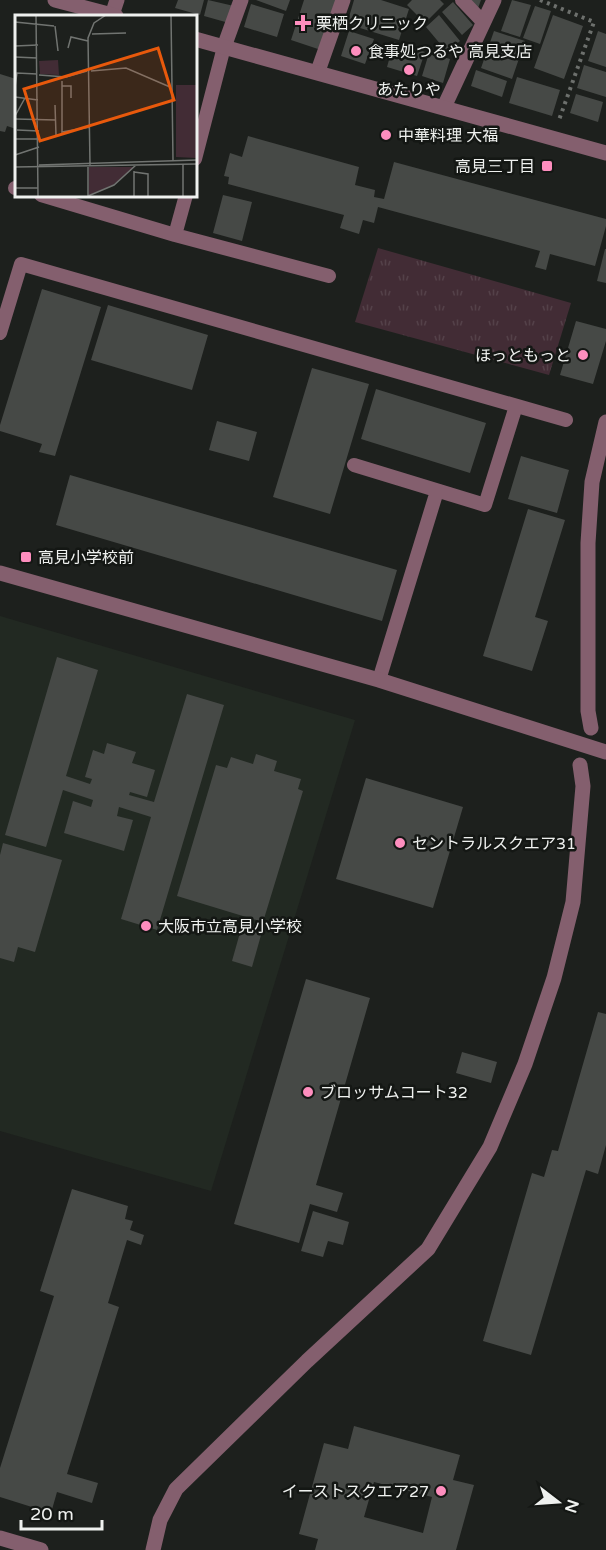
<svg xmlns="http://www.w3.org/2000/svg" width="606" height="1550" font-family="'Varela Round','Noto Sans JP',sans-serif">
<defs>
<pattern id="park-tufts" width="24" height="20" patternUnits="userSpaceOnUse" patternTransform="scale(1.5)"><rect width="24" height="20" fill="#422c35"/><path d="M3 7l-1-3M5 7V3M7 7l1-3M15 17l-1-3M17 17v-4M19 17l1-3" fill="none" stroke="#544149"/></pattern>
</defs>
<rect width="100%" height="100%" fill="#1d201d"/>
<path fill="#222922" d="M0,616L355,720L211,1191L0,1131Z"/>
<path fill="url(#park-tufts)" d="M378,248L571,303L549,375L355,322Z"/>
<path fill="#464946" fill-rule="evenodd" d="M178,0H204L200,15L175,8Z
M208,0L234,6L229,23L204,16Z
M256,0H290L286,11Z
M304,0H337L321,50L291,40Z
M354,0H381L409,9L399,40L347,24Z
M412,0H440L444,4L425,23L407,5Z
M469,0H481L478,8Z
M512,0L531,5L520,37L501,31Z
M453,2L473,25L462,35L442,12Z
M251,4L284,14L277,37L244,27Z
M535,6L551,11L540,44L523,38Z
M439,15L460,41L447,52L426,27Z
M553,15L583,26L564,79L534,68Z
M349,31L374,39L365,64L341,56Z
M494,31L525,41L512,79L481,68Z
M598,31L606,34V67L588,61Z
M394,42L425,52L417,76L387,67Z
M429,53L450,59L443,83L422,76Z
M584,65L606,72V97L577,88Z
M476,70L507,81L502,97L471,86Z
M0,74L16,79V129L7,126L5,132L0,131Z
M517,77L560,90L552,116L509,103Z
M576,94L603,102L598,122L570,113Z
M248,136L359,167L355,185L375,190L374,197L384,199L394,162L606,219V226L595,266L550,254L546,270L535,267L540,251L378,207L374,223L363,220L359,234L340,228L344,215L228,184L229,177L224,176L230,153L242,157Z
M223,195L252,202L242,241L213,233Z
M605,249H606V283L597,281Z
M42,289L101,307L55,456L39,452L42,444L0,431V425Z
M108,305L208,335L192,390L91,360Z
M576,321L606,329V341L593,384L560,375Z
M312,368L369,384L330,514L273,497Z
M376,389L486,423L470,473L361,439Z
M217,421L257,432L249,461L209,450Z
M521,456L569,470L557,513L508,499Z
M70,475L397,570L382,621L56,525Z
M528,509L565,520L535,617L548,621L532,671L483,656Z
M57,657L98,670L66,776L90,784L92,779L85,777L93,750L104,754L107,743L136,752L132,763L155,770L147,797L130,792L129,795L154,802L187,694L224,705L157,930L121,919L151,817L119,807L117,816L133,820L124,851L64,833L73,801L91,807L93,800L63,790L46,847L5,835Z
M256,754L277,761L274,771L301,779L298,789L303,791L263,922L177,896L216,765L227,768L231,757L253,764Z
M366,778L463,807L433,908L336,879Z
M3,843L62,860L35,952L18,947L14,962L0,958V855Z
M243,922L263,928L252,967L232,961Z
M306,979L370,998L316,1185L343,1193L337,1212L310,1204L299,1243L234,1224Z
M598,1012L606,1014V1145L598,1174L586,1170L531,1355L483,1341L532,1173L544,1177L552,1150L558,1151Z
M462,1052L497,1062L491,1083L456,1073Z
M72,1189L128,1206L125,1219L133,1221L130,1230L144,1235L141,1245L127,1240L108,1303L119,1307L67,1474L98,1483L92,1503L57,1492L51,1513L0,1497V1468L54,1296L40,1291Z
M313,1211L349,1222L343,1245L328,1241L323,1257L301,1251Z
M354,1426L460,1455L453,1480L474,1485L456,1550H315L318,1539L299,1534L324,1443L348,1449ZM374,1482L432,1497L423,1533L364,1517Z"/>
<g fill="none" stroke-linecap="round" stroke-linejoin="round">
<path stroke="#6d706d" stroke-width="4" stroke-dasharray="3 4.5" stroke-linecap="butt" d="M540,0L594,22L559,120"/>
<path stroke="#845f6e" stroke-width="14" d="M462,0L483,22
M195,159L224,47
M15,188H16
M41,195L175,235L329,276
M175,235L186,195
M0,333L21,264L566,420
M354,465L485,505L516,406
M379,680L437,491"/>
<path stroke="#845f6e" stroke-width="15" d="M591,728L588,711V543L592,482L606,422
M153,1550L160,1520L176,1489L307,1361L428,1249L490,1147L525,1064L554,978L573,902L583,786L580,765"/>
<path stroke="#845f6e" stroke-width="15" d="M112,15L117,0
M224,47L241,0
M318,71L343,0
M444,107L494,0"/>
<path stroke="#845f6e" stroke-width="15" d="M55,0L116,16
M195,39L606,153
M0,573L379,680L606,752
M0,1538L41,1550"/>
</g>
<g fill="#fe8ebe" stroke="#141714" stroke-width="2">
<path d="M300 14h6v6h6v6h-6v6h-6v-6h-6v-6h6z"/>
<circle cx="356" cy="51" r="6"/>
<circle cx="409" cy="70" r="6"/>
<circle cx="386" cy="135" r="6"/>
<rect x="541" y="160" width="12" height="12" rx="3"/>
<circle cx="583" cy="355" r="6"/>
<rect x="20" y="551" width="12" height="12" rx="3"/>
<circle cx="400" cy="843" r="6"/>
<circle cx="146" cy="926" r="6"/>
<circle cx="308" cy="1092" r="6"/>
<circle cx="441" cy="1491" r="6"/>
</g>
<g text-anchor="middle" stroke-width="5" stroke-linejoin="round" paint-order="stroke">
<g font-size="16" fill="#eff1ef" stroke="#141714" text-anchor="start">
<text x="316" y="29">栗栖クリニック</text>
<text x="368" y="57">食事処つるや 高見支店</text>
<text x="409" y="95" text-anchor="middle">あたりや</text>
<text x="398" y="141">中華料理 大福</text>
<text x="535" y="172" text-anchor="end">高見三丁目</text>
<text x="571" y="361" text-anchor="end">ほっともっと</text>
<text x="38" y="563">高見小学校前</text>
<text x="412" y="849">セントラルスクエア31</text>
<text x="158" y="932">大阪市立高見小学校</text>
<text x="320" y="1098">ブロッサムコート32</text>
<text x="429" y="1497" text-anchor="end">イーストスクエア27</text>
</g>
</g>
<g transform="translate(15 15)">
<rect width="182" height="182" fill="#1d201d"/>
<path d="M43,45L44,60L25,59L24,46ZM161,70H181V143L161,142ZM74,152H119L98,170L74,180Z" fill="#422c35"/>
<path fill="none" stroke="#717471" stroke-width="1.5" d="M21,0L23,181M156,0L158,145M0,7L39,11M40,11L43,36M77,19L111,18M0,31L23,30M53,33L56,22L73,26M0,42L22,43M76,56L111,53L155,72M24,60L51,62L72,56M47,66V117L75,112M47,71H56V83M0,72L2,58L22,59M0,82L23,85M40,90L41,120M0,101L10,83M0,104L41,105M2,115L24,116M0,124H24M0,140L24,132M168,149V181M24,150L182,145M75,150L73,23L79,8L91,0M0,152L182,149M119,156V181M119,157L133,159V181M0,173H23M73,181L99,170L121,150M73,181V152"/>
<path fill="#e8590c" fill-opacity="0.15" stroke="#e8590c" stroke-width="3" d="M143,33L159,85L25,126L9,74Z"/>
<rect width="182" height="182" fill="none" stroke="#eff1ef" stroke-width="3"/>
</g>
<g transform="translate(558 1502) rotate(107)" stroke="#141714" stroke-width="4.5" paint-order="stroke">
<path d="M0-4.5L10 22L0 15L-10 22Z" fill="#eff1ef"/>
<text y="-9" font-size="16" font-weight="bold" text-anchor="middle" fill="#eff1ef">N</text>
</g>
<path d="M21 1520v9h81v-9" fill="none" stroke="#eff1ef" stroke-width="3"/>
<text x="30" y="1520" font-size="18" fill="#eff1ef" stroke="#141714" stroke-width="4.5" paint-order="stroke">20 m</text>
</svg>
